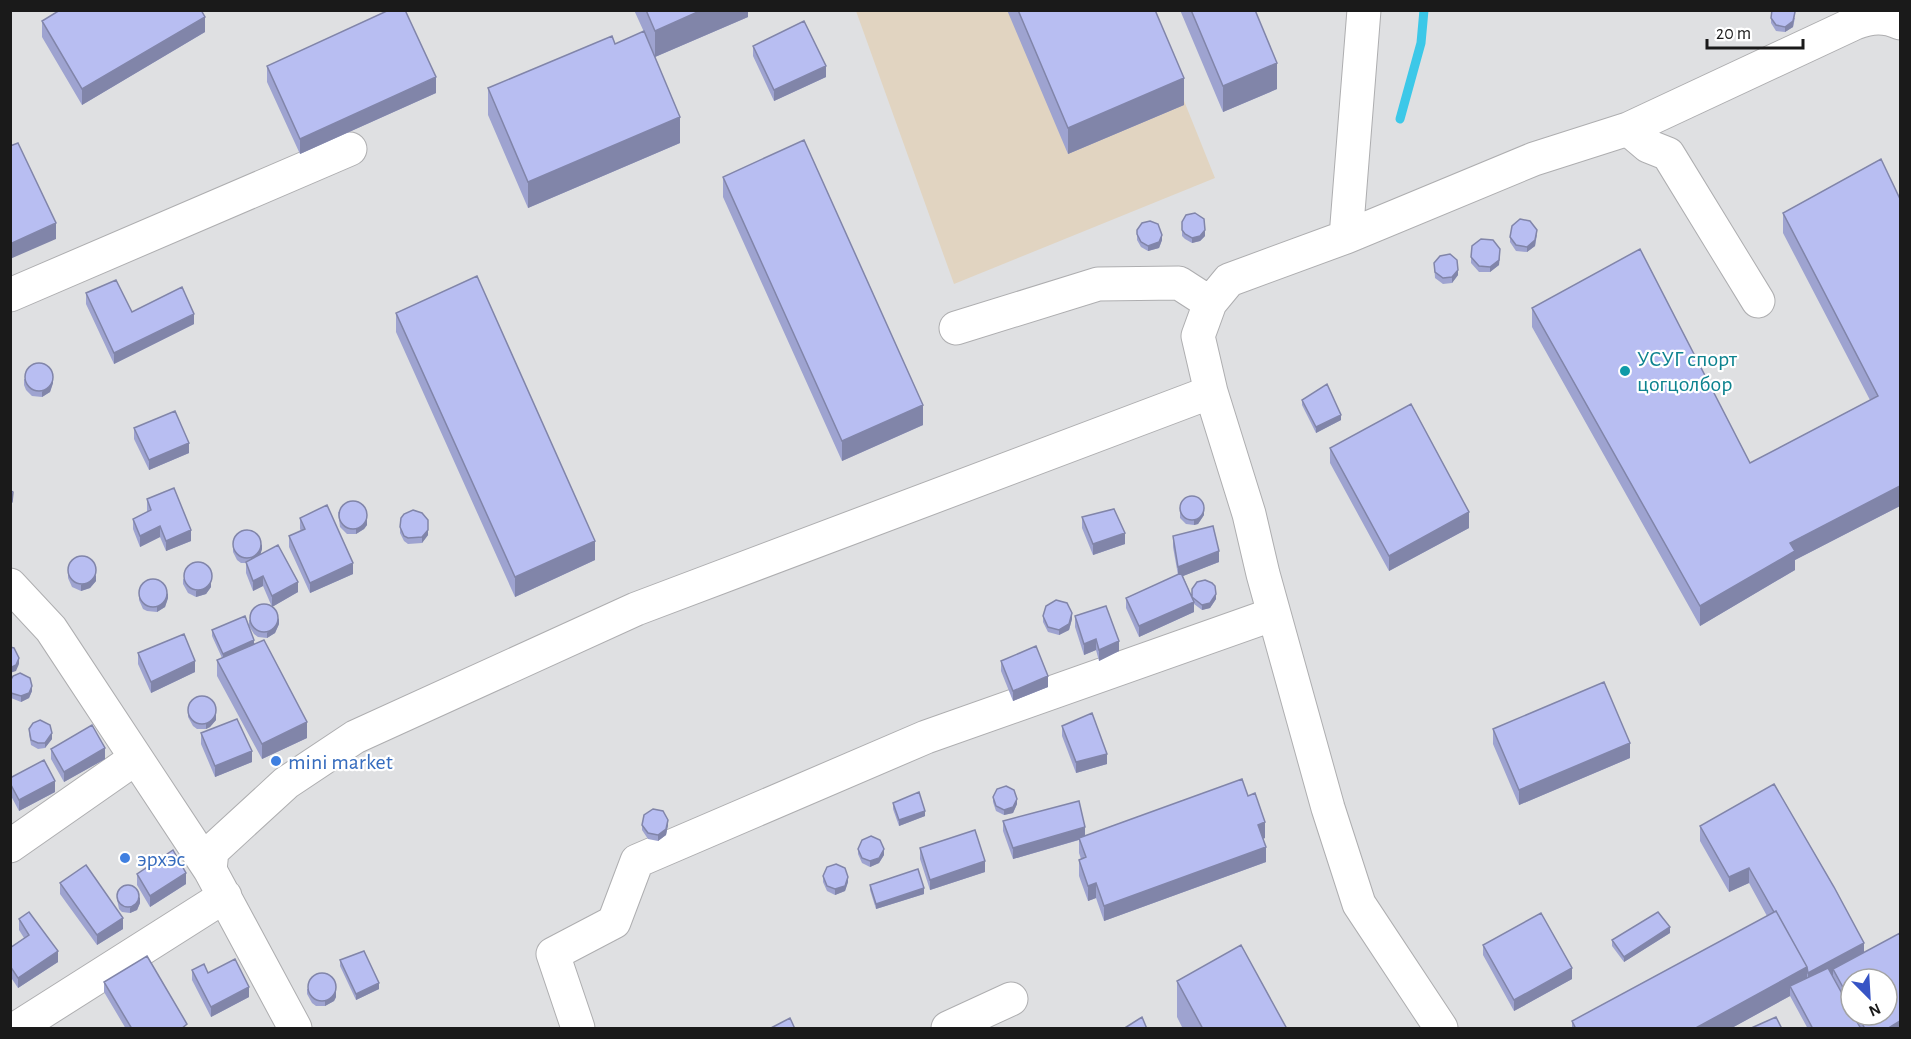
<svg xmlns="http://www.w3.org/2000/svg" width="1911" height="1039" font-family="'Alegreya Sans',sans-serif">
<rect width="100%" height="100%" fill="#dfe0e2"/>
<path fill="#e1d4c1" d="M856,11H1148L1215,178L954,284Z"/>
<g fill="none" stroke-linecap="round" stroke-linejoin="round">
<path stroke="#3cc8e8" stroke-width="9" d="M1400,119L1421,43L1424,10"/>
<g stroke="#aeaeb0" stroke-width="35">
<path id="street" d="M1364,10L1346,237L1229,280L1210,303L1198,336L1211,392L1249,514L1263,574L1328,808L1359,904L1441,1028
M1628,129L1855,23C1872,17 1884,16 1900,23
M1346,237L1534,159L1628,129L1648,146L1668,154L1758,301
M10,295L350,149
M956,328L1098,284L1179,283L1210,303
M10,585L51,629L210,870L295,1028
M10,846L136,758
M210,870L212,851L286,783L355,737L636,609L1211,392
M17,1028L225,896
M578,1028L553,954L614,922L637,861L926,737L1274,614
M948,1028L1011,999"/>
</g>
<use href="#street" stroke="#fff" stroke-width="33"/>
</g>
<path fill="#9ea3d0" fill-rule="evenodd" d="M634,10H748V17L655,57L680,143L528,208L488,115V88L615,44L644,32Z
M1007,10H1155L1184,105L1068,154Z
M1180,10H1255L1277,89L1223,112Z
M1771,18H1795L1793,27L1785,32L1776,31L1771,23Z
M42,21L205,32L82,105L42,37Z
M753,46L826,77L774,101L753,56Z
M267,66L436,93L300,154L267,82Z
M1881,159L1900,506L1795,560V570L1700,626L1532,327V308L1750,463L1870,400L1783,233V213Z
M723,177L923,425L842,461L723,197Z
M1182,222L1205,236L1200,241L1192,243L1185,239L1182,236Z
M1137,234L1162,240L1159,248L1148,251L1141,247L1137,240Z
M1537,235L1535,246L1527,252L1516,251L1510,242V237Z
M1500,254L1499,265L1490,272H1479L1471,263V257Z
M1434,263L1458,275L1452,283L1443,284L1435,278Z
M86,293L132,312L194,324L114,364L86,304Z
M396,313L595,560L515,597L396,332Z
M24,379L53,383L50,392L42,397L32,396L26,390L24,385Z
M1302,400L1341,420L1316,433L1302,405Z
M134,428L189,453L149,470L134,439Z
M1330,448L1469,528L1389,571L1330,463Z
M147,499L191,541L166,551L160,537L140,547L133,529V519L147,512Z
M367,510V525L364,529L356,534H347L340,527L338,512Z
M1180,510L1204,515L1198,524L1194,525L1186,524L1180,518Z
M1082,517L1125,544L1093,555L1082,528Z
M300,518L353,574L310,593L289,547V536L301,531L300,529Z
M428,520V535L422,543L408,544L404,541L400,533V527Z
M1173,536L1219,562L1183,576L1192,597L1216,599L1210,608L1202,610L1194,604V612L1139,637L1126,608V598L1178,575L1173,547Z
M233,546L262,549L260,555L298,592L272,607L263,586L253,591L246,573V563H241L237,560L233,552Z
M68,573L96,581L90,588L81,591L72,587L68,578Z
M183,579L211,587L206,594L196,597L188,593L183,584Z
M139,595L168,598L165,607L157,612L147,611L143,609L139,600Z
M1043,616L1072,619L1069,630L1059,635L1048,632L1043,622Z
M1075,616L1119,651L1099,661L1096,650L1084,655L1075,627Z
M249,620L279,624L275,633L267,638L258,637L254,634L249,626Z
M212,630L254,644L307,738L262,759L217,676V660L222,658L212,636Z
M138,653L195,672L151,693L138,664Z
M1001,661L1048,687L1013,701L1001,671Z
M10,681L32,691L29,698L21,702L11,698Z
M188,712L216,720L210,727L206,729H197L193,726L188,717Z
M1062,726L1107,764L1076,773L1062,736Z
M29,729L52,739L45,748L38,749L31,745L29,734Z
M1493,729L1630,758L1519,805L1493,744Z
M201,733L252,762L215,777L201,744Z
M51,749L105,759L64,782L51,759Z
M10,783L55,792L19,811L10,794Z
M1248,796L1265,838L1263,839L1266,862L1104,921L1096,898L1088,901L1079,876V860L1081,859L1079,853V840L1013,859L1003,831V821L1085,836Z
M993,797L1017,804L1013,813L1004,815L996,811L993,802Z
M893,803L925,816L899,826L893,809Z
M642,825H668L666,835L658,841L648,839L642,830Z
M1700,826L1864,953L1900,1029H1808L1790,996L1730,1029H1572V1021L1767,916L1749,883L1729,892L1700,841ZM1851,979L1887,1015H1851Z
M920,848L985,872L930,890L920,859Z
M858,849L884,855L879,863L870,867L862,863L858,854Z
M137,874L186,884L150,907L137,885Z
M823,876L848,882L845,891L835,895L827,891L823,882Z
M60,883L123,929L97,945L60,894Z
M870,885L924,894L876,909L870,890Z
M117,893L140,903L137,910L130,913L122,912L119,909L117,899Z
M19,919L58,962L18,988L10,976V948L24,938L19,930Z
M1670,933L1624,962L1612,946V940Z
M1483,945L1572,979L1514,1011L1483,955Z
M340,960L379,989L356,1000L340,966Z
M192,970L208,973L249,997L211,1017L192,980Z
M1177,981L1287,1029H1183L1177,1017Z
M104,982L187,1029H126L104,992Z
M336,982V997L334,1001L325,1006H316L312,1003L307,994V989Z"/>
<path fill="#8185a9" d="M702,10H748V17L655,57V31Z
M1795,12L1793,27L1785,32V27Z
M205,17V32L82,105V89Z
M1277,63V89L1223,112V86Z
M826,66V77L774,101V90Z
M436,77V93L300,154V139Z
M1184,78V105L1068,154V128Z
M680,117V143L528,208V182Z
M56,223V239L10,259V244Z
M1205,230V236L1200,241L1192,243V238Z
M1537,230L1535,246L1527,252V247Z
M1162,235V240L1159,248L1148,251V246Z
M1500,249L1499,265L1490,272V267Z
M1458,270V275L1452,283V277Z
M194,314V324L114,364V353Z
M53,377V383L50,392L42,397V392Z
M923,405V425L842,461V441Z
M1341,415V420L1316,433V427Z
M189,443V453L149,470V460Z
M1900,486V506L1795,560V570L1700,626V606L1790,543Z
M1204,509V515L1198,524L1194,525V520Z
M1469,512V528L1389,571V556Z
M367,519V525L364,529L356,534V529Z
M160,526V537L140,547V536Z
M191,530V541L166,551V541Z
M428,530V535L422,543V537Z
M1125,533V544L1093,555V544Z
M595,541V560L515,597V577Z
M262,544V549L259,559L251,564V558Z
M1219,551V562L1178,578V567Z
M353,563V574L310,593V583Z
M96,575V581L90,588L81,591V585Z
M263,576V586L253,591V581Z
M211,581V587L206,594L196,597V591Z
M298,582V592L272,607V596Z
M168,593V598L165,607L157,612V607Z
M1216,594V599L1210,608L1202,610V605Z
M1194,602V612L1139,637V626Z
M1072,613V619L1069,630L1059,635V630Z
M279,618V624L275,633L267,638V633Z
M1096,639V650L1084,655V644Z
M254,640V646L223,660V654Z
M1119,641V651L1099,661V650Z
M19,658V664L16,671L10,673V668Z
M195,661V672L151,693V682Z
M1048,676V687L1013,701V691Z
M32,686V691L29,698L21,702V696Z
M216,714V720L210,727L206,729V724Z
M307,722V738L262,759V744Z
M52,733V739L45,748V743Z
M1630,743V758L1519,805V790Z
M105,748V759L64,782V772Z
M252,751V762L215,777V766Z
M1107,754V764L1076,773V762Z
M55,781V792L19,811V800Z
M1017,799V804L1013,813L1004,815V810Z
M925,811V816L899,826V820Z
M668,820V825L666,835L658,841V835Z
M1265,822V838L1258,840V825Z
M1085,827V838L1013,859V848Z
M1266,847V862L1104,921V906Z
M884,849V855L879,863L870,867V861Z
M985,861V872L930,890V880Z
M1749,868V883L1729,892V877Z
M186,873V884L150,907V896Z
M848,877V882L845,891L835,895V889Z
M1096,883V898L1088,901V886Z
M924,888V894L876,909V904Z
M140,897V903L137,910L130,913V908Z
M123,918V929L97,945V935Z
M1670,927V933L1624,962V957Z
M1864,943V959L1833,969V975L1808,989V973Z
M58,951V962L18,988V978Z
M1807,967V987L1790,986V996L1730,1029H1694Z
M1572,968V979L1514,1011V1000Z
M379,983V989L356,1000V994Z
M249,987V997L211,1017V1007Z
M336,991V997L334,1001L325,1006V1001Z
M1900,1021V1029H1887Z"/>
<path fill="#b8bef2" stroke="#8185a9" stroke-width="1.5" d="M60,10H201L205,17L82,89L42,21Z
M389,10H405L436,77L300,139L267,66Z
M646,10H702L655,31Z
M1018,10H1155L1184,78L1068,128Z
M1191,10H1255L1277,63L1223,86Z
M1772,10H1793L1795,12L1793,21L1785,27L1776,25L1771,18Z
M804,21L826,66L774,90L753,46Z
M644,31L680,117L528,182L488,88L612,36L615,44Z
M804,140L923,405L842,441L723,177Z
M18,143L56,223L10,244V146Z
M1881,159L1900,199V486L1790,543L1795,551L1700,606L1532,308L1640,249L1750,463L1878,396L1783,213Z
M1195,213L1204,219L1205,230L1200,236L1192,238L1185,234L1182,230V222L1186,215Z
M1520,219L1530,221L1537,230L1535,240L1527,247L1516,245L1510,237L1512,226Z
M1150,221L1158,224L1162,235L1159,242L1148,246L1141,242L1137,234V230L1142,223Z
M1481,239L1493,240L1500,249L1499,260L1490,267L1479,266L1471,257L1472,246Z
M1450,254L1457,260L1458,270L1452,277L1443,278L1435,272L1434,263L1440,256Z
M477,276L595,541L515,577L396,313Z
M116,280L132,312L182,287L194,314L114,353L86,293Z
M25 377a14 14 0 1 1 28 0a14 14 0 1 1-28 0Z
M1327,384L1341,415L1316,427L1302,400Z
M1411,404L1469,512L1389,556L1330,448Z
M175,411L189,443L149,460L134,428Z
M174,488L191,530L166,541L160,526L140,536L133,519L151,510L147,499Z
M10,490L13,492L12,502L10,504Z
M1180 508a12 12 0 1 1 24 0a12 12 0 1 1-24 0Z
M339 515a14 14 0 1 1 28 0a14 14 0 1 1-28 0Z
M327,505L353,563L310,583L289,536L305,529L300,518Z
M1114,509L1125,533L1093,544L1082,517Z
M413,510L422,513L428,520V530L422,537L408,538L404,536L400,527L401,518L404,514Z
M1213,526L1219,551L1178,567L1173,536Z
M233 544a14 14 0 1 1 28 0a14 14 0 1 1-28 0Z
M278,545L298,582L272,596L263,576L253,581L246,562Z
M68 570a14 14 0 1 1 28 0a14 14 0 1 1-28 0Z
M184 576a14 14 0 1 1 28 0a14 14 0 1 1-28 0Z
M1181,573L1194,602L1139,626L1126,598Z
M139 593a14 14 0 1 1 28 0a14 14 0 1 1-28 0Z
M1205,580L1212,583L1215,586L1216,594L1210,603L1202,605L1192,597V589L1197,582Z
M1056,600L1067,603L1072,613L1069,624L1059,630L1048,627L1043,616L1046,606Z
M250 618a14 14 0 1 1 28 0a14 14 0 1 1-28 0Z
M1106,606L1119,641L1099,650L1096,639L1084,644L1075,616Z
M245,616L254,640L223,654L212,630Z
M184,634L195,661L151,682L138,653Z
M264,640L307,722L262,744L217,660Z
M1036,646L1048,676L1013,691L1001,661Z
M10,647L14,648L19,658L16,665L10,668Z
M20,673L30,678L32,686L29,693L21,696L11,693L10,691V681L13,676Z
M1604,682L1630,743L1519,790L1493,729Z
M188 710a14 14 0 1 1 28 0a14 14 0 1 1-28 0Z
M1092,713L1107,754L1076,762L1062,726Z
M237,719L252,751L215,766L201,733Z
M40,720L50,725L52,733L45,743H38L31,740L29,729L33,723Z
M92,725L105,748L64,772L51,749Z
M44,760L55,781L19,800L10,783V778Z
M1242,779L1248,796L1255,793L1265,822L1258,825L1266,847L1104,906L1096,883L1088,886L1079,860L1086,857L1079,838Z
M1774,784L1834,887L1864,943L1808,973L1807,967L1776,911L1774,912L1749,868L1729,877L1700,826Z
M1006,786L1014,790L1017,799L1013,807L1004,810L996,806L993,797L997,789Z
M919,792L925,811L899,820L893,803Z
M1079,801L1085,827L1013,848L1003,821Z
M653,809L663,811L668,820L666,829L658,835L648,833L642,825L644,815Z
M975,830L985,861L930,880L920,848Z
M871,836L880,840L884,849L879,858L870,861L862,858L858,849L862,840Z
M173,850L186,873L150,896L137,874Z
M836,864L845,868L848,877L845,886L835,889L827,886L823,876L827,867Z
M86,865L123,918L97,935L60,883Z
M918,869L924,888L876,904L870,885Z
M117 896a11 11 0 1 1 22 0a11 11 0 1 1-22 0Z
M1776,911L1807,967L1694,1029H1576L1572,1021Z
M29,912L58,951L18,978L10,966V948L29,935L19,919Z
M1658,912L1670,927L1624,957L1612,940Z
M1541,913L1572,968L1514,1000L1483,945Z
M1900,933V1021L1887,1029H1865L1858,1015H1887V979H1851V1002L1833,969Z
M1241,945L1287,1029H1203L1177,981Z
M364,951L379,983L356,994L340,960Z
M147,956L187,1024L181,1029H132L104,982Z
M235,959L249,987L211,1007L192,970L204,964L208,973Z
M1828,968L1851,1010V1015H1853L1861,1029H1813L1790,986Z
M308 987a14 14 0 1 1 28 0a14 14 0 1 1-28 0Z
M1142,1017L1147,1029H1123Z
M1776,1017L1782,1029H1749Z
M790,1018L795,1029H769Z"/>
<circle fill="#0f9aa8" stroke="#fff" stroke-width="2" cx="1625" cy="371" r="6"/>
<g fill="#3f7fe0" stroke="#fff" stroke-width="2">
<circle cx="276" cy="761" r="6"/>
<circle cx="125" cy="858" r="6"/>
</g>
<g text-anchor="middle" stroke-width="4.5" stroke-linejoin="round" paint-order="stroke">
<g font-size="22" fill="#0d838f" stroke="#fff" text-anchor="start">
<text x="1637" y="366">УСУГ спорт<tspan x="1637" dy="25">цогцолбор</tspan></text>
</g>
<g font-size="22" fill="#366cbe" stroke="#fff" text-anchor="start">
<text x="288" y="769">mini market</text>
<text x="137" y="866">эрхэс</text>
</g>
</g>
<rect width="1911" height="1039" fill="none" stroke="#1a1a1a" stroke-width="24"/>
<g transform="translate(1869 997) rotate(156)"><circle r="28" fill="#ffffff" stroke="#a3a3a3" stroke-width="1.5"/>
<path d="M0-4.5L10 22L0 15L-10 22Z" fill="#3754c5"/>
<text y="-9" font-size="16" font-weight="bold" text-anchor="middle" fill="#1a1a1a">N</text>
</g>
<path d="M1707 39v9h96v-9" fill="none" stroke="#1a1a1a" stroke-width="3"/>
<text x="1716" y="39" font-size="18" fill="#1a1a1a" stroke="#ffffff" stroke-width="4.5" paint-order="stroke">20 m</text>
</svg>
